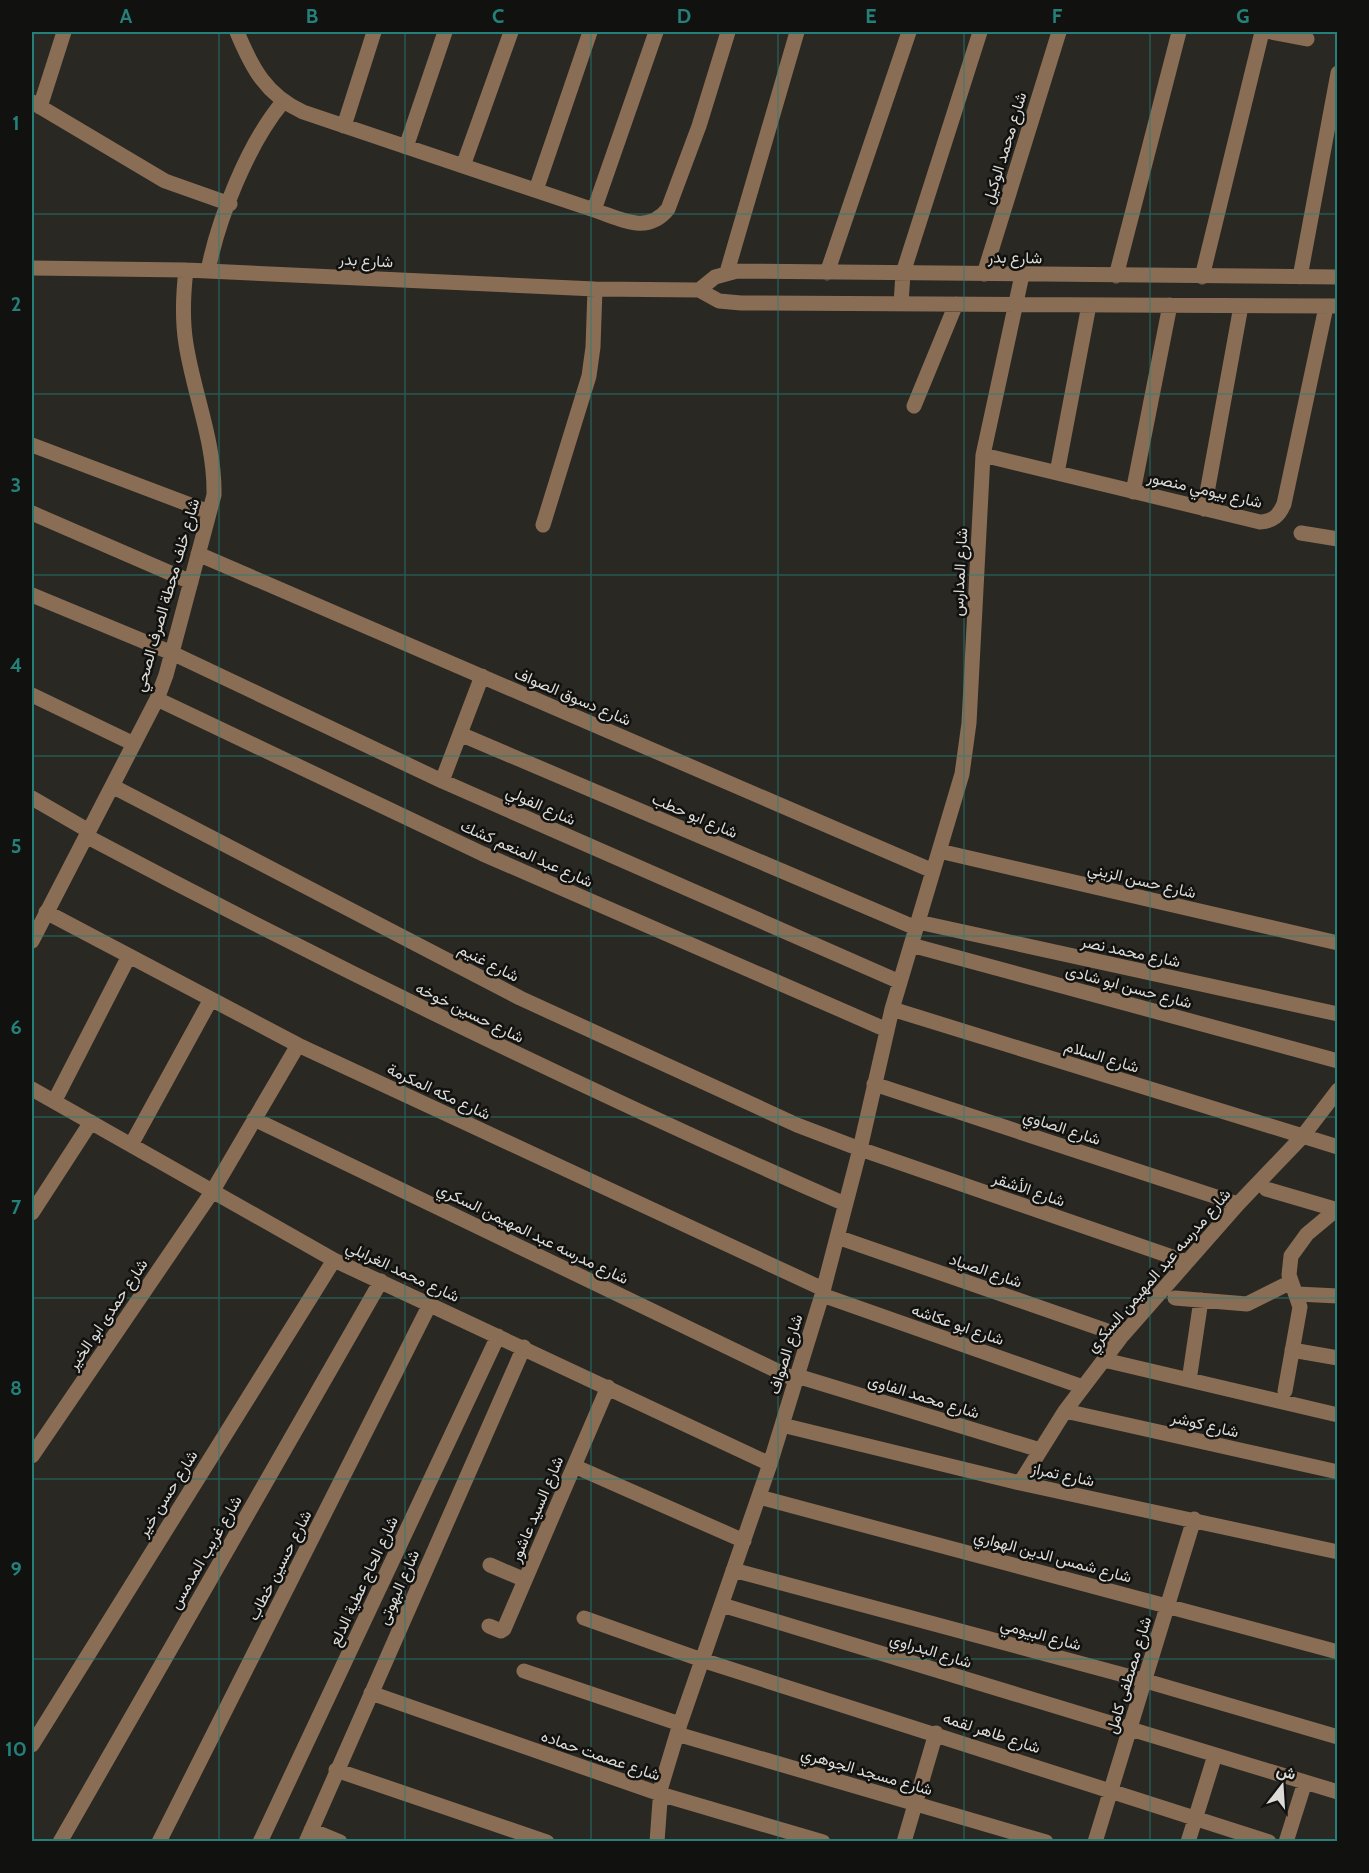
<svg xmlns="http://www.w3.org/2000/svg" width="1369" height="1873" font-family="Cabin,Vazirmatn,sans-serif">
<rect width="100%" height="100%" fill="#292823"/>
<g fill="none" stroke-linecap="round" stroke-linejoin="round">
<path stroke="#896d54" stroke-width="15" d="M237,32C252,68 266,95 303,112L594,210C621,219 647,235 668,209L699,126L728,32
M1271,32L1307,39
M32,102L165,181L230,204
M40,107L64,32
M344,126L374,32
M406,147L445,32
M463,166L511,32
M536,190L590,32
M594,210L656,32
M32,268L186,270L595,289L699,290L719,301L741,303L1338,306
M208,271C218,219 248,144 282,103
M727,272L797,32
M827,273L909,32
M984,274L1059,32
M1116,276L1179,32
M1202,277L1262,32
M1300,277L1338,73
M699,290L715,277L737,271L1338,277
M901,304L903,273L980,32
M914,406L956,304
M32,445L209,512
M983,455L1260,522C1273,521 1279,516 1284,504L1326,307
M1057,473L1089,305
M1133,492L1170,305
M1204,509L1241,306
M32,513L191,582
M543,525L589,376L593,347L595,289
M1301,533L1338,539
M198,554L933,871
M32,595L172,653L442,781L900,982
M32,695L134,744
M157,699L483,854L887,1030
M460,734L916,928
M442,781L482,676
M112,786L520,998L797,1125L860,1149L1187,1262
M32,798L89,831
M86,836C335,968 587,1091 845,1204
M939,851L1338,943
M46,912L298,1045L823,1289
M918,922L1338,1014
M32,941L157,699L166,675L214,495C215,442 194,395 186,344C182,319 183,295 186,270
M911,945L1338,1061
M892,1009L1338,1147
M874,1084L1238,1204
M32,1089L334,1260L770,1464
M55,1100L129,956
M254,1119L796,1380
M131,1145L211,999
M1266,1189L1338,1210
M32,1213L91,1122
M837,1237L1122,1336
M1297,1294L1338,1296
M822,1295L1083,1387
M1175,1298L1247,1304L1291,1282
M1292,1350L1338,1358
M1104,1360L1338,1415
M1190,1374L1201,1300
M797,1376L1040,1450
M1285,1391L1300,1307L1289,1275L1291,1256L1307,1234L1337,1209
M1065,1411L1338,1472
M782,1425L1020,1483L1338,1552
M32,1456L212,1192L298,1045
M574,1466L744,1541
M1020,1483L1065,1411L1122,1336L1238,1204L1302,1137L1338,1090
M759,1497L1338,1652
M490,1565L525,1580
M733,1570L1146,1681L1338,1737
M722,1605L1338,1792
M584,1618L702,1660L1269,1842
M489,1626L501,1631L504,1629L608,1387
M524,1671L680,1724
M371,1693L660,1794L823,1842
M677,1734L1046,1842
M32,1745L334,1260
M336,1770L547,1842
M311,1830L340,1842
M60,1842L381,1281
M159,1842L430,1304
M260,1842L498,1336
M306,1842L524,1347
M657,1842L661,1787L680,1724L770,1464L822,1295L860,1149L892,1009L962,774L969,723L983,455L1022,275
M904,1842L936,1733
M1095,1842L1194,1519
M1188,1842L1215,1755
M1286,1842L1305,1782"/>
</g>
<path fill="none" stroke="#248079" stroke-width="1.5" stroke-opacity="0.55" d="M219,32V1842M405,32V1842M591,32V1842M778,32V1842M964,32V1842M1150,32V1842M32,214H1338M32,394H1338M32,575H1338M32,756H1338M32,936H1338M32,1117H1338M32,1298H1338M32,1479H1338M32,1659H1338"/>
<g text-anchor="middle" stroke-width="5" stroke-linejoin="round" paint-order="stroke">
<g font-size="16" fill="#dcdbd8" stroke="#11110f">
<text transform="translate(1004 148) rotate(-73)" y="6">شارع محمد الوكيل</text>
<text transform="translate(1015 257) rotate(1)" y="6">شارع بدر</text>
<text transform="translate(366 260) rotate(3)" y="6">شارع بدر</text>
<text transform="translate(1205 489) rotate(13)" y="6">شارع بيومي منصور</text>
<text transform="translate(959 572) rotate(-87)" y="6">شارع المدارس</text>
<text transform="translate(166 595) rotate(-74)" y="6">شارع خلف محطة الصرف الصحي</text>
<text transform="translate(573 696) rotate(23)" y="6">شارع دسوق الصواف</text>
<text transform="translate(541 805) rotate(24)" y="6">شارع الفولي</text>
<text transform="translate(695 815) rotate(23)" y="6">شارع ابو حطب</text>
<text transform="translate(527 853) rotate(24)" y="6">شارع عبد المنعم كشك</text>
<text transform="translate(1142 880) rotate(13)" y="6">شارع حسن الزيني</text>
<text transform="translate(1131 951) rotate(12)" y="6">شارع محمد نصر</text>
<text transform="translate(489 962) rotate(27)" y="6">شارع غنيم</text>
<text transform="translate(1129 986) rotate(15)" y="6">شارع حسن ابو شادى</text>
<text transform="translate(470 1012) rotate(26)" y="6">شارع حسين خوخه</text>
<text transform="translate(1102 1056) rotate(17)" y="6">شارع السلام</text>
<text transform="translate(439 1091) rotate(25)" y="6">شارع مكه المكرمة</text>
<text transform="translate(1062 1127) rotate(18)" y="6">شارع الصاوي</text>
<text transform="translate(1029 1189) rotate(19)" y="6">شارع الأشقر</text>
<text transform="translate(533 1233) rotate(26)" y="6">شارع مدرسه عبد المهيمن السكري</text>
<text transform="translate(986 1270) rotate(19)" y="6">شارع الصياد</text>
<text transform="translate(1158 1270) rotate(-49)" y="6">شارع مدرسه عبد المهيمن السكري</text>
<text transform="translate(403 1271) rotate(25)" y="6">شارع محمد الغرابلي</text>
<text transform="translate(107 1314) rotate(-56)" y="6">شارع حمدى ابو الخير</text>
<text transform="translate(958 1324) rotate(19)" y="6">شارع ابو عكاشه</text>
<text transform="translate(785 1354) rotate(-73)" y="6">شارع الصواف</text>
<text transform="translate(924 1396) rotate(17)" y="6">شارع محمد الفاوى</text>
<text transform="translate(1205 1424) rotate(13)" y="6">شارع كوشر</text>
<text transform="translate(1063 1474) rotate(12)" y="6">شارع تمراز</text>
<text transform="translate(167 1493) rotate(-58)" y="6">شارع حسن خير</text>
<text transform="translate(536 1509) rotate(-67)" y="6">شارع السيد عاشور</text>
<text transform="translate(205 1552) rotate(-60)" y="6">شارع غريب المدمس</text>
<text transform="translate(1053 1556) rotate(15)" y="6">شارع شمس الدين الهواري</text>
<text transform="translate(279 1565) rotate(-63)" y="6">شارع حسين خطاب</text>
<text transform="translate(363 1581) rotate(-65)" y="6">شارع الحاج عطية الدلع</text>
<text transform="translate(398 1587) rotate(-66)" y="6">شارع البهوتى</text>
<text transform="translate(1041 1634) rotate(15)" y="6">شارع البيومي</text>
<text transform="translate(931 1650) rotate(17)" y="6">شارع البدراوي</text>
<text transform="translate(1128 1675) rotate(-73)" y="6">شارع مصطفى كامل</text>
<text transform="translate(992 1732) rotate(18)" y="6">شارع طاهر لقمه</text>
<text transform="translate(601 1755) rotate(19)" y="6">شارع عصمت حماده</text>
<text transform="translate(867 1771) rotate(16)" y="6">شارع مسجد الجوهري</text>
</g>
</g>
<rect width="1369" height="1873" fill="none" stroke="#11110f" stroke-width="66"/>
<g transform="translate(1282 1786) rotate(17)" stroke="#11110f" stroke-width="4.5" paint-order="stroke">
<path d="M0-4.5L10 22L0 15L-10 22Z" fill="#dcdbd8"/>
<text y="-9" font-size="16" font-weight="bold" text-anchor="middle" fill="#dcdbd8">ش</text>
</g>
<rect x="33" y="33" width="1303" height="1807" fill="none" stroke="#248079" stroke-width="2"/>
<g font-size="20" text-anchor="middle" font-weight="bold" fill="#248079">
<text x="126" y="23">A</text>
<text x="312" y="23">B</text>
<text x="498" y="23">C</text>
<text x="684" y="23">D</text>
<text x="871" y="23">E</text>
<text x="1057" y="23">F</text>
<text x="1243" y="23">G</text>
<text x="16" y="130">1</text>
<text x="16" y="311">2</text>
<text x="16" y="492">3</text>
<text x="16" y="672">4</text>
<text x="16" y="853">5</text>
<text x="16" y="1034">6</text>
<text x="16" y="1214">7</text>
<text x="16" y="1395">8</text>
<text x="16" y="1576">9</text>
<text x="16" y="1756">10</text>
</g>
</svg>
